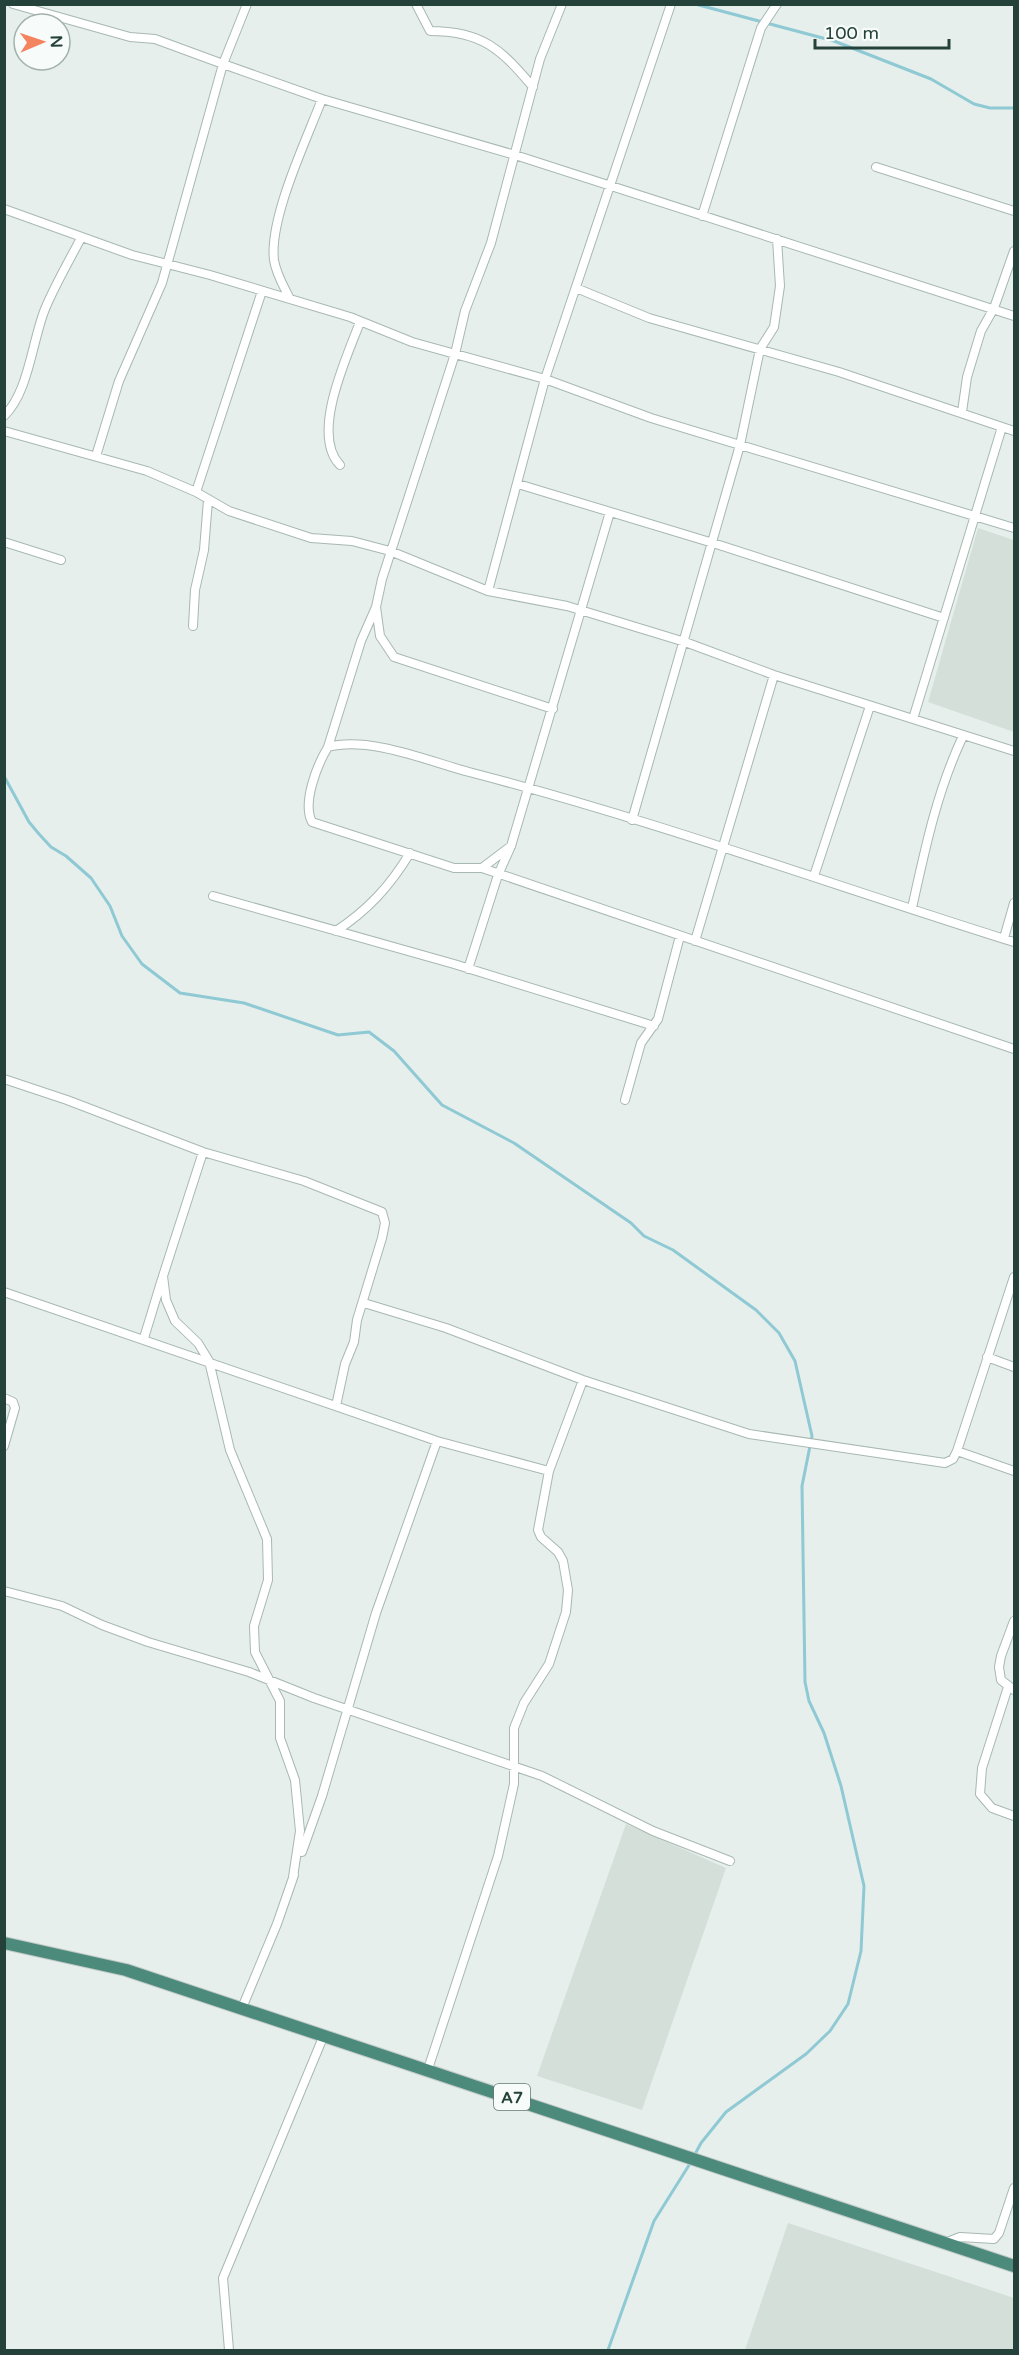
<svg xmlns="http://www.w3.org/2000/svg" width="1019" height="2355" font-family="'Varela Round',sans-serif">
<rect width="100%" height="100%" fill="#e6efeb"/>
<path fill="#d4dfda" d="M978,528L1014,540V732L928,702Z
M626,1824L726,1868L642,2110L537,2076Z
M788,2223L1014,2298V2350H745Z"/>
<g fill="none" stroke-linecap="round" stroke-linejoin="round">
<path stroke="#8ec9d4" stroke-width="3" d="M695,4L834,41L931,79L974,104L990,108H1014
M4,776L29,822L39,834L51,847L66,856L91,878L110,906L122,936L142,964L180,993L244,1003L338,1035L369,1032L394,1051L442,1105L514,1143L631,1223L644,1236L673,1250L756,1310L779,1333L795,1361L812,1436L802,1486L805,1682L809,1701L824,1733L841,1786L864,1886L861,1951L848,2004L830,2031L806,2054L726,2112L701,2143L694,2156
M608,2350L654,2221L691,2162"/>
<g stroke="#a8b8b2" stroke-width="10">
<path id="minor" d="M13,4L130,37L155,39L223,64L247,4
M416,4L430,31C482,31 501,49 533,87
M876,167L1014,211
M4,209L132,255L210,275L350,317L412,342L545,379L651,418L1014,528
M702,216L761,28L777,4
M576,288L649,318L839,372L1014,431
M290,299C284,287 276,274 274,260C269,218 306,141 322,99
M962,412L967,377L981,331L994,308L1014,251
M4,416C29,392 32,341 45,309C55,285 69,261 81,238
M4,431L147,471L196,492L229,511L311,538L352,541L390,551L488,591L567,606L685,642L774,675L1014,751
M96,456L119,381L162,283L223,64L322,99L515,155L1014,316
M340,465C310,434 347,357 360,322
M518,484L713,543L944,618
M196,492L262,291
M4,542L61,560
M488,591L545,379L671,4
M193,626L195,590L204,550L208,500
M553,709L394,657L380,636L376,607L382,579L455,354L465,311L491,243L540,59L562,4
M913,719L1002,427
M328,747L361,641L376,607
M632,820L740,445L760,349L774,327L780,286L777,239
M511,846L482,868H454L312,822C302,803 317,765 328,747C369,736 428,761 469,772C654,820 832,885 1014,942
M482,868L1014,1049
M814,876L870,706
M213,896L454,964L654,1026
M912,908C925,849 937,791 963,736
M336,931C368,910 390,886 410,853
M1004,938L1014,903
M695,941L774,675
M468,969L498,875L511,846L610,512
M4,1079L67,1100L203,1152L304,1181L382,1212L385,1223L382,1238L357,1320L354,1342L345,1364L336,1406
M625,1100L641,1043L658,1019L680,936
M203,1152L163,1276L166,1300L175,1321L198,1343L209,1361L230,1450L267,1539L268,1580L254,1626L255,1652L280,1701V1738L295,1780L300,1831L293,1877
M4,1292L437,1441L549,1471L583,1380
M364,1303L446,1328L583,1380L749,1434L945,1463L953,1459L957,1451L1014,1277
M144,1338L162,1279
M987,1357L1014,1367
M4,1398L13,1402L15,1408L4,1446
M957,1451L1014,1471
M4,1591L62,1606L102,1625L148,1642L249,1672L314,1698L542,1776L653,1831L730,1861
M1014,1621L1001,1656L999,1667L1001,1680L1014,1690
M1008,1687L982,1768L980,1794L992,1808L1014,1816
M302,1852L322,1796L376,1613L437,1441
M242,2008L277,1924L294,1875
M428,2069L498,1856L514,1784V1728L524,1703L549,1664L566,1612L568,1590L563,1561L558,1552L541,1537L538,1530L549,1471
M945,2243L960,2237L994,2239L999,2233L1014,2188
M229,2350L223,2278L324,2035"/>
</g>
<g stroke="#c2cac8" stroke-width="14">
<path id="trunk" d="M4,1943L126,1970L1014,2266"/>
</g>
<use href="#minor" stroke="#fff" stroke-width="8"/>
<use href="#trunk" stroke="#4c8a7c" stroke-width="12"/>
</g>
<g text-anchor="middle" stroke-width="4.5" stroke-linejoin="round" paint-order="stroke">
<rect fill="#f7fbf9" stroke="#637a73" stroke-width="1.5" x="494" y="2084" width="36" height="26" rx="4.5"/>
<g font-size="16" font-weight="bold" fill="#24423a">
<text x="512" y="2103">A7</text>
</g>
</g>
<rect width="1019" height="2355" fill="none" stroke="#24423a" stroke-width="12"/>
<g transform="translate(42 42) rotate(88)"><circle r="28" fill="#f7fbf9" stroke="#a3b1ad" stroke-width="1.5"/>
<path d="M0-4.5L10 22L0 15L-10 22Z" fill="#f4845f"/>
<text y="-9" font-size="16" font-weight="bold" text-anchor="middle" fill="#24423a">N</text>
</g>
<path d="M815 39v9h134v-9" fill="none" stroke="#24423a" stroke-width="3"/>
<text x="824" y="39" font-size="18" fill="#24423a" stroke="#f7fbf9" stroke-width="4.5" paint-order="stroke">100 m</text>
</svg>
